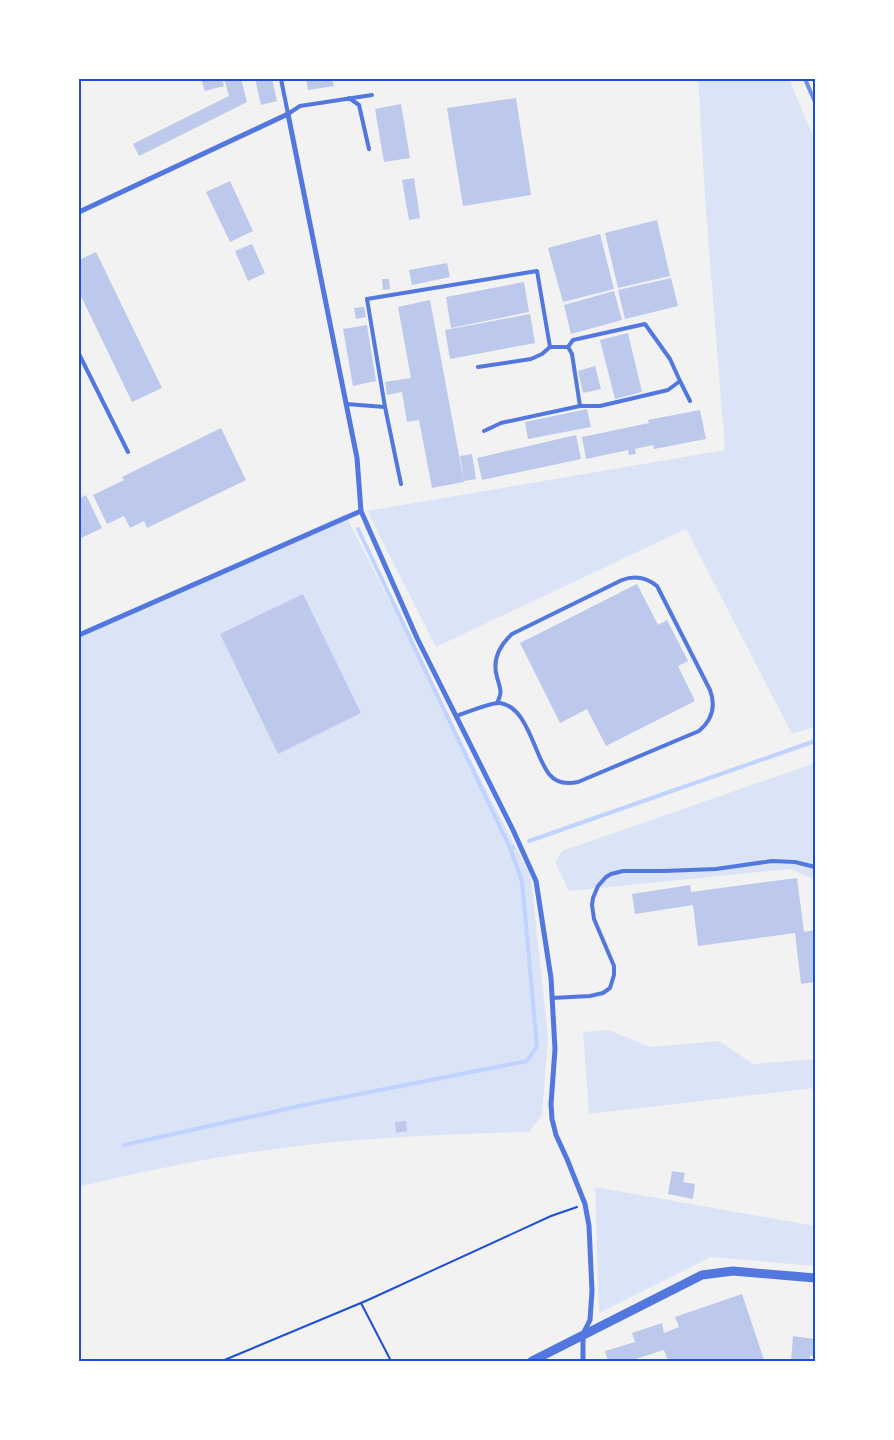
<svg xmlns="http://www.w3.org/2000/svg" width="894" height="1440" font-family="'Source Sans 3',sans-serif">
<rect width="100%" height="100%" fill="#f2f2f2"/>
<path fill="#dbe4f7" d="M698,79H789L815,141V727L792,734L686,529L436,647L367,511L725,450L706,211Z
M345,514L531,877L548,1038L542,1115L529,1132C457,1134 385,1137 314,1144C234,1153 156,1168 79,1187V638Z
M815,763V880L790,869L569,891L555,862L562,851Z
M609,1030L650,1047L719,1041L753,1064L815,1059V1088L589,1114L583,1032Z
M595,1187L815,1226V1266L711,1257L599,1313Z"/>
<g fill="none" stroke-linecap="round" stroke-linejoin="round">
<path stroke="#bfd3fe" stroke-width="4" d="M358,529L510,848
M529,841L815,741
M124,1145L304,1105L527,1061L537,1046L522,881L510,848L513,847"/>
</g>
<path fill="#bdc9ec" d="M201,79H222L224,86L205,91Z
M224,79H241L247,102L139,156L133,144L229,96Z
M255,79H272L277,101L261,105Z
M306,79H332L334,86L308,90Z
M516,98L531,195L463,206L447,108Z
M401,104L410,158L384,162L375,109Z
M414,178L420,218L409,220L402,180Z
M230,181L253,231L230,242L206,192Z
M657,220L670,276L618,288L605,233Z
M600,234L614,289L563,302L548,248Z
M252,244L265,273L248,281L235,251Z
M96,252L162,388L132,402L79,292V260Z
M447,263L450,277L412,285L409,270Z
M671,278L678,306L625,319L618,290Z
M382,279H389L390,289L383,290Z
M524,282L529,312L451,328L446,297Z
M614,291L622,320L571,334L564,305Z
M430,300L464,482L432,488L419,420L407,422L402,392L387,395L385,382L411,378L398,307Z
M364,307L366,317L356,319L354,308Z
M530,314L535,343L450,359L445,330Z
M367,325L376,381L353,386L343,329Z
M628,333L642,392L615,399L600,340Z
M595,366L601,389L583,393L578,371Z
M587,409L591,427L528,439L525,422Z
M700,410L706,439L654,449L653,445L635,449L636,454L629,455L628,450L586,459L582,437L649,423L648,420Z
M221,428L246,480L147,528L144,521L130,528L124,516L107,524L93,495L124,480L122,477Z
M576,435L581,459L482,480L477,458Z
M472,454L476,479L464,481L460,456Z
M86,495L102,528L79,539V499Z
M637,584L658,625L667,620L688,661L678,666L695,701L606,746L587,709L560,723L520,643Z
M303,594L361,713L278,754L220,634Z
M797,878L804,932L815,930V982L801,984L795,933L698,946L693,905L635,914L632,894L690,885L691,892Z
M406,1121L407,1131L396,1133L395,1122Z
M672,1171L685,1173L683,1182L695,1184L693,1199L668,1194Z
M742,1294L764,1360L760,1361H668L664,1350L629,1361H608L605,1351L635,1342L632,1333L662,1323L664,1333L679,1327L675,1317Z
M793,1336L815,1339V1356H810L809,1361H791Z"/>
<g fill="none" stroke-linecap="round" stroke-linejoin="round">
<path stroke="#1d4ed8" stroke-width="2" d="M361,1303L391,1361
M222,1361L368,1300L551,1216L577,1207"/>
<path stroke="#5277de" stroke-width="4" d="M281,79L288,114L300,106L372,95
M349,98L359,105L369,149
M568,347L572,354L580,406
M79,354L128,452
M478,367L531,359L542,354L550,347H568L573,340L645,324L670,359L680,381L690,401
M346,404L385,407
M484,431L501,423L580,406H600L668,390L680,381
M401,484L385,407L367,299L537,271L550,347
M456,716C466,713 491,702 500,703C528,707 534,755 549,774C556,783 568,784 578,782L699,731C712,720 716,706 710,690L657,586C646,577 635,575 622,580L512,634C500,645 492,660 497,677C500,689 503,691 497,703
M552,998L590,996L603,993L610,988L614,975V966L594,919L592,905L593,898L598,886L606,877L611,874L623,871H664L716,869L772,861L795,862L815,867"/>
<path stroke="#5277de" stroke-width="5" d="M79,212L288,114L357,458L361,511L417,638L513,830L536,881L551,978L555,1049L551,1104L552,1119L556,1135L567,1159L585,1204L589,1226L592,1291L590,1320L583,1334V1361
M79,635L361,511"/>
<path stroke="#5277de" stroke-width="9" d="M532,1361L702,1275L733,1271L815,1278"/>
<path stroke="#7290e2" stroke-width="4" d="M805,79L815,102
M814,79L815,82"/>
</g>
<rect width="894" height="1440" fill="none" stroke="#ffffff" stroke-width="160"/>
<rect x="80" y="80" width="734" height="1280" fill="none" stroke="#1d4ed8" stroke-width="2"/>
</svg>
